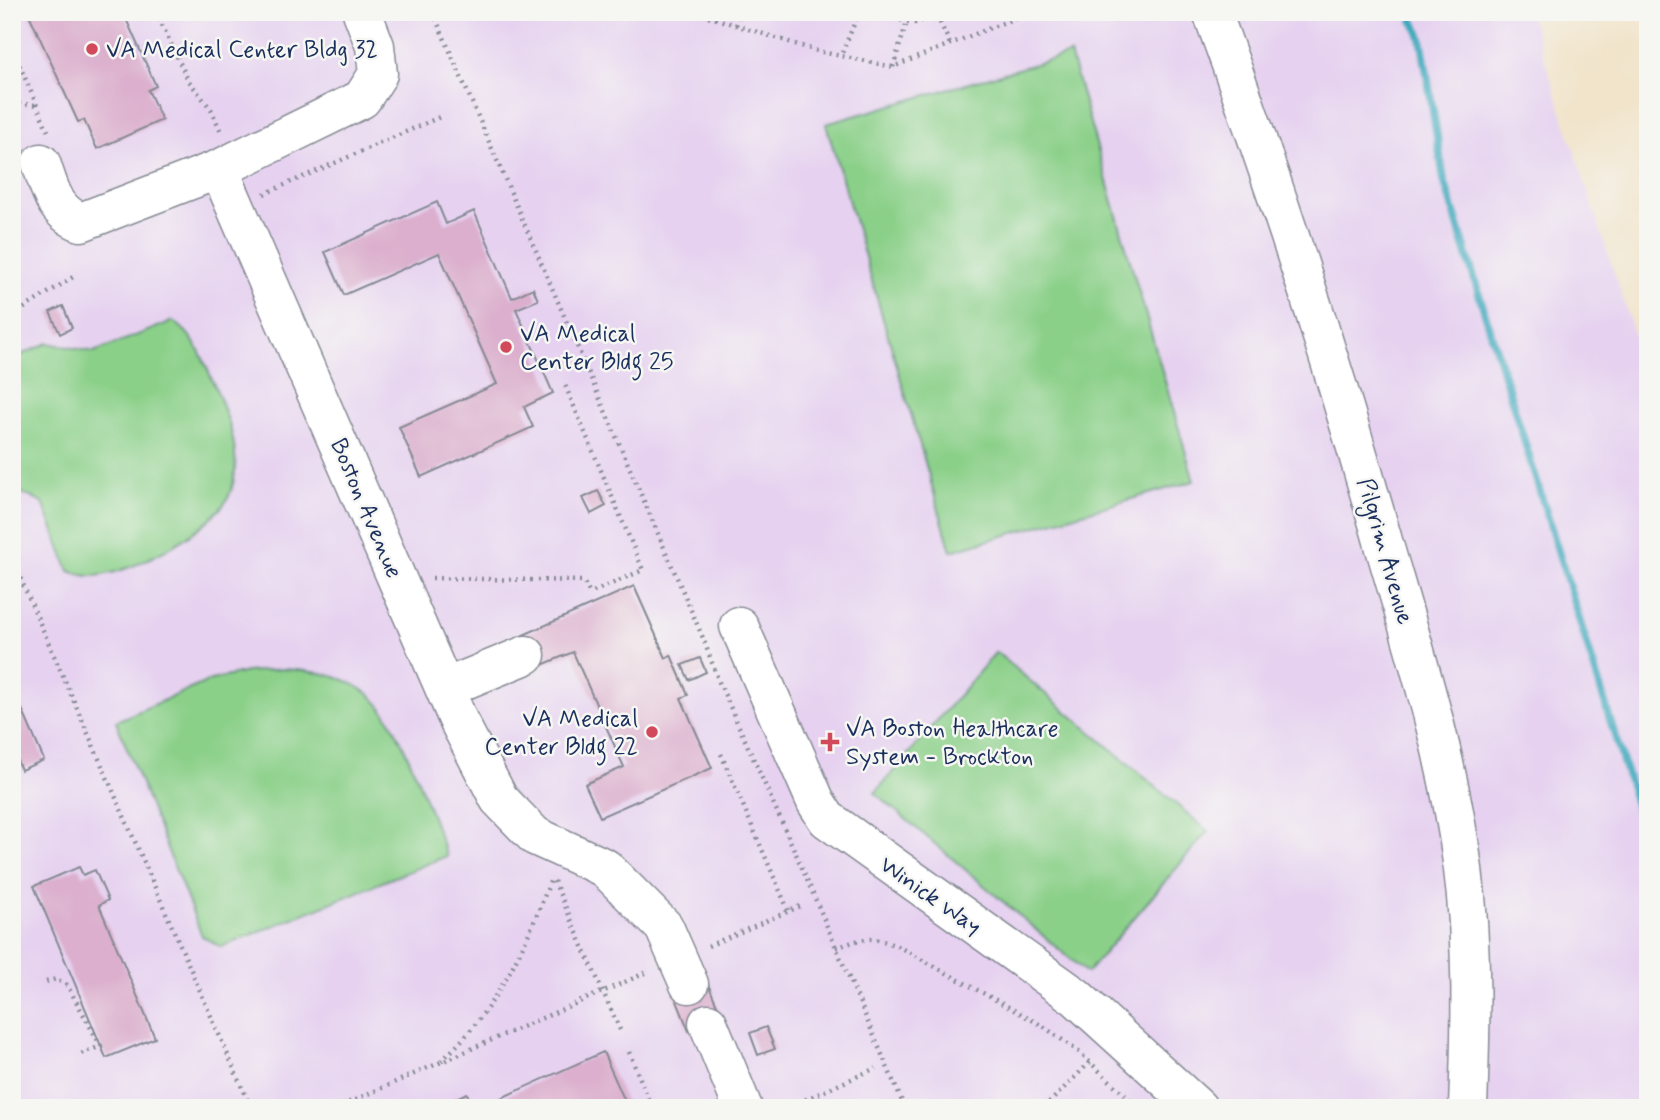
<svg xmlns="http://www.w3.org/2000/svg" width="1660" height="1120" font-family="Mynerve,sans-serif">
<rect width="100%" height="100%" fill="#f6f6f2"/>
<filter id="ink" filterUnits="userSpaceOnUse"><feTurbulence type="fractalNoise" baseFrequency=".0143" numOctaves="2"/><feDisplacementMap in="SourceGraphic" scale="14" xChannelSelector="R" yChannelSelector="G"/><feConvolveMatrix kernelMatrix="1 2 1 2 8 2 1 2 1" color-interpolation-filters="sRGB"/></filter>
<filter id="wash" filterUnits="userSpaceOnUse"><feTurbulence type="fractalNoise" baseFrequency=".00686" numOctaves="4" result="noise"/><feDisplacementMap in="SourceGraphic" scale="28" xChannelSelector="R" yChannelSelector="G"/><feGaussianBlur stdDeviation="1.57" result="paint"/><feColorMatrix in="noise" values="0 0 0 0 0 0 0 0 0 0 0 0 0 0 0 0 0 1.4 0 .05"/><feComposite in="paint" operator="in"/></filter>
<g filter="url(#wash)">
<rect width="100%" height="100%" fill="#f1e4cb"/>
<path fill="#e6d2f0" d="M12,12H1529L1648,376V1108H12Z"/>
<path fill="#8bd089" stroke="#538074" stroke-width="2" d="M1070,54L1194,481L951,551L826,124Z
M173,321C195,335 203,358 213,382C226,412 240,446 234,479C232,491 226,504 217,512C191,539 128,576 90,576C84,576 76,573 69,571L43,503L12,488V359L48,343L94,352Z
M996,652L1208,831L1087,973L875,793Z
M283,669C314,671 344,674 370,695C400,719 431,817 447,856L221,947L202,936L116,721L211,680L247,672Z"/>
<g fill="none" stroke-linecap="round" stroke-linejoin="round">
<path stroke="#3da9bd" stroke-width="8" d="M1409,12L1421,37L1444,180L1648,843"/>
</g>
<g id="blocks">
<path fill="#dbafcd" d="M28,12H123L156,86L148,90L162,120L97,149L84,120L78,122Z
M437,202L446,224L474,211L512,298L533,288L538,300L516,309L553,393L524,407L533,427L421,477L399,427L497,384L439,253L344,295L325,252Z
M63,306L72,328L60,334L50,312Z
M598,491L606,506L591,514L583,498Z
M634,586L666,658L671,655L688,695L681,698L712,768L600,817L585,784L624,767L573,652L535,668L521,636Z
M700,658L706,672L689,680L682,665Z
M12,686L44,760L21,770L12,749Z
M79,867L83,875L95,870L108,900L99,905L155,1038L106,1058L34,886Z
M705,977L722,1017L689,1031L673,991Z
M766,1027L775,1049L758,1055L750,1033Z
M603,1052L628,1108H479Z
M467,1093L473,1108H434Z"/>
</g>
</g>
<g filter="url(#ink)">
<use href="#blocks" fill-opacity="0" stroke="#868a94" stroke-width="2"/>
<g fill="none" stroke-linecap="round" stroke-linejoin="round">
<g stroke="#868a94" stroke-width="41">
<path id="minor" d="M1212,12C1277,189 1334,367 1385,548C1416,654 1449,759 1463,869C1473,948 1471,1028 1468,1108
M41,163C50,189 54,212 81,222L219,169L459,722L499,799L535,836L605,868L664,927L689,984
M219,169L362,99L378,74L375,46L362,12
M739,626L816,802L827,819L1076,997L1198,1108
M445,688L526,655
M708,1023L743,1108"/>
</g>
<path stroke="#868a94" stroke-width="4.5" stroke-dasharray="2 5" stroke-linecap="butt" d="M156,12L188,80L211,109L222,134
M433,12L703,638L719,682L796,854L901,1099L907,1108
M695,12L817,51L841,56
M859,12L841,56L893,67L1030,12
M859,12L915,23L946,12
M937,16L950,44
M736,25L740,12
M12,48L15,55
M12,55H15L48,131
M893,67L907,22
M12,103L36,105
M264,194L442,116
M12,316L76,275
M12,559L251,1108
M432,578L583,581L589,592H593L643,570L565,385
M721,754L789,912
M554,881L620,1030
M708,946L803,905
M836,948C866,937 870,935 899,947L1043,1026L1079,1052L1139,1108
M46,982L56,979L67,985L101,1046L78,1055
M629,1052L652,1108
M441,1061C495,1012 526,946 551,879
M336,1108L650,971
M786,1108L876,1068
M1044,1108L1090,1062"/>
<use href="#minor" stroke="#fff" stroke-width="38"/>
</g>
</g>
<g fill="#d1495b" stroke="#f6f6f2" stroke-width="2.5">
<circle cx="92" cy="49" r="7"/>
<circle cx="506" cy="347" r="7"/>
<circle cx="652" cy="732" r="7"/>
<path d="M826.5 731.5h7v7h7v7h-7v7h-7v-7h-7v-7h7z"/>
</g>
<g text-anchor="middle" stroke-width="5" stroke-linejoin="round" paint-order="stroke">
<g font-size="24" fill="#1b2f5e" stroke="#f6f6f2" text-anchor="start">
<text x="106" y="57">VA Medical Center Bldg 32</text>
<text x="520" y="341">VA Medical<tspan x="520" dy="28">Center Bldg 25</tspan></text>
<text x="638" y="726" text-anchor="end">VA Medical<tspan x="638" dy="28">Center Bldg 22</tspan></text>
<text x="846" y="736">VA Boston Healthcare<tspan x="846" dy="28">System - Brockton</tspan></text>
</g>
<g font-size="24" fill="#1b2f5e" stroke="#f6f6f2">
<text transform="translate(367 508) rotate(67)" y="8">Boston Avenue</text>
<text transform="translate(1386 551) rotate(74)" y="8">Pilgrim Avenue</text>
<text transform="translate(931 895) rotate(35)" y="8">Winick Way</text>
</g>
</g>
<rect width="1660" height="1120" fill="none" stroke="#f6f6f2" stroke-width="42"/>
</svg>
